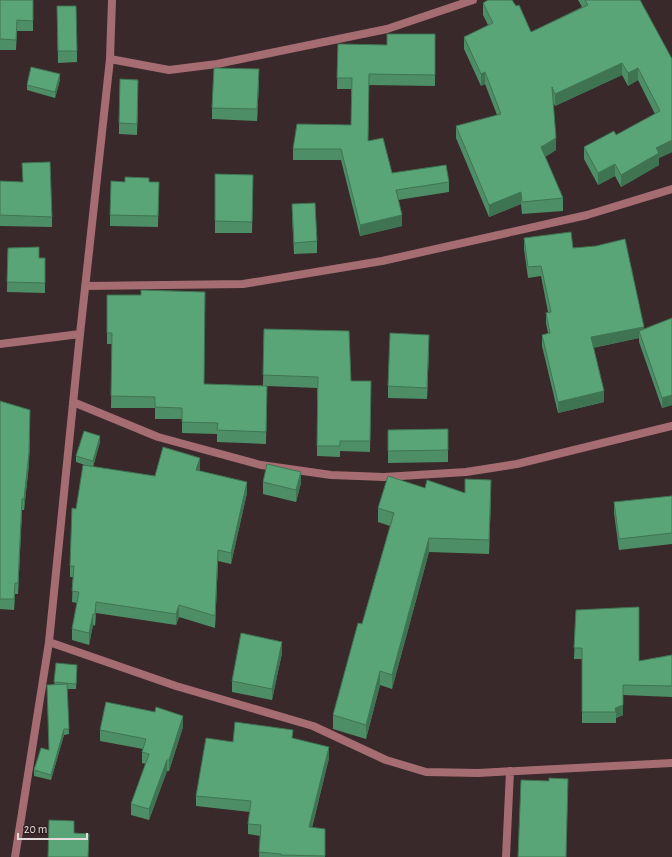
<svg xmlns="http://www.w3.org/2000/svg" width="672" height="857" font-family="'Alegreya Sans',sans-serif">
<rect width="100%" height="100%" fill="#39292a"/>
<g fill="none" stroke-linecap="round" stroke-linejoin="round">
<path stroke="#a56c72" stroke-width="8" d="M110,59L169,70L217,64L387,29L473,0
M85,286L243,284L382,261L587,215L672,189
M0,344L80,334
M73,402L158,437L261,465L331,475L384,477L466,472L517,464L672,426
M49,642L176,686L313,726L386,760L426,772L478,773L672,763
M15,857L49,642L80,334L110,59L112,0
M506,857L510,771"/>
</g>
<path fill="#4d8e66" d="M0,0H33V31H17L16,50H0Z
M578,0H640L672,59V152L659,158V165L621,187L615,176L598,185L584,159V147L616,135L655,114L638,80L628,86L622,75L555,106L553,102L556,150L545,157L563,198V211L522,214L521,204L489,217L456,138V126L497,115L485,84L481,86L464,49V37L488,25L483,15V3L531,32L582,7Z
M57,6L77,51V62L58,63Z
M435,34V86L369,85L368,141L392,173L449,182V192L398,200L402,226L360,236L341,160H293V149L351,125V89H337L338,44L387,45Z
M60,80L55,98L27,90V85Z
M259,81L257,121L212,119V108Z
M138,91L137,135L119,134V123Z
M215,174L253,175L252,233H215Z
M0,181L52,217V227L0,226Z
M125,182H159L158,227L110,226V215Z
M292,204L317,241V253L294,254L292,216Z
M524,238L573,248L644,330L672,318V405L662,408L639,342V338L593,348L604,402L558,413L542,346V335L548,333L546,323V313L548,312L541,276L528,278L524,249Z
M8,248L39,258H45V293L7,292Z
M107,295L204,384L263,386L264,329L351,381H371L370,452L340,451V457L317,456V388L267,386L266,444L217,442V434L182,433V419H155V408H111L112,344H107Z
M429,346L427,399L388,398V386Z
M0,401L30,421L29,464L24,510H22L18,594H15L14,610L0,609Z
M448,429V462L388,463V430Z
M100,442L93,467L155,476L200,469L199,471L247,493L231,564L218,561L215,628L179,617L176,625L96,613L95,626L93,625L89,645L72,640V629L77,603L72,602L73,577H70V566L76,509L91,467L76,462V456Z
M263,482L301,483L296,502L263,494Z
M425,488L465,493L491,494L489,554L429,552L392,689L380,685L366,739L333,729V715L362,624L390,526L378,522V508Z
M672,496V544L619,550L614,513V502Z
M576,610L639,661L672,655V697L623,695V715L616,718V723H582V659H574Z
M282,653L272,700L232,692V681Z
M56,663L77,670L76,689H67L69,734L64,735L51,780L34,776V770L49,750Z
M183,727L169,771H167L149,820L131,815V804L146,764L142,763V752L143,749L100,741V730Z
M293,738L329,758L312,828L325,829V857H259L260,836L248,834V824L250,812L196,806V796L233,742Z"/>
<path fill="#3f7453" d="M622,63V75L555,106V94Z
M638,68V80L628,86V73Z
M259,69V81L257,121V109Z
M485,72V84L481,86V74Z
M60,74V80L55,98V92Z
M138,80V91L137,135V124Z
M556,138V150L541,159V147Z
M672,140V152L659,158V165L621,187V175L656,148Z
M615,164V176L598,185V173Z
M521,192V204L489,217V205Z
M402,215V226L360,236V225Z
M644,327V337L639,331V338L591,348V337Z
M429,335V346L427,399V388Z
M604,391V402L558,413V402Z
M672,395V405L662,408V398Z
M30,410L29,464L24,510V499Z
M100,436V442L93,467V461Z
M200,458V469L196,482V470Z
M301,472V483L296,502V490Z
M491,480V494L489,554V540Z
M247,482V493L231,564V553Z
M22,499V510L18,594V583Z
M429,538V552L392,689V675Z
M218,550V561L215,628V616Z
M15,583V594L14,610V599Z
M96,602V613L95,626V614Z
M179,605V617L176,625V614Z
M93,614V625L89,645V633Z
M282,642V653L272,700V689Z
M380,671V685L366,739V725Z
M623,705V715L616,718V712L615,708Z
M183,716V727L169,771V760Z
M64,729V735L51,780V775Z
M329,747V758L309,838V827Z
M167,760V771L149,820V809Z"/>
<path fill="#5aa577" stroke="#3f7453" d="M0,0H33V21L17,20L16,40L0,39Z
M488,0H512L516,6L519,5L531,32L588,5L585,0H640L672,59V140L656,148L659,153L621,175L615,164L598,173L584,147L614,131L616,135L660,111L638,68L628,73L622,63L555,94L552,87L556,138L541,147L563,198L522,202L521,192L489,205L456,126L501,114L485,72L481,74L464,37L493,23L483,3Z
M57,6H76L77,51H58Z
M387,34H435V75L369,74L368,141L383,138L392,173L446,165L449,182L396,190L402,215L360,225L341,149H293L297,124L351,125L352,78H337L338,44L387,45Z
M31,67L60,74L55,92L27,85Z
M214,68L259,69L257,109L212,108Z
M120,79L138,80L137,124L119,123Z
M50,162L52,217L0,215V181L23,182L22,163Z
M215,174L253,175L252,222L215,221Z
M125,177L149,178V182H159L158,216L110,215L111,181L125,182Z
M315,203L317,241L294,243L292,204Z
M571,232L573,248L596,246L625,239L644,327L591,337L604,391L558,402L542,335L550,333L546,313L551,312L541,266L528,267L524,238Z
M39,247V258H45V283L7,282L8,248Z
M141,290L205,292L204,384L267,386L266,432L217,430L218,423L182,422V408L155,407V397L111,396L112,333H107V295H141Z
M672,318V395L662,398L639,331Z
M264,329L349,331L351,381H371L370,441H340V446H317L318,377L263,375Z
M390,333L429,335L427,388L388,386Z
M0,401L30,410L29,453L24,499H22L18,583H15L14,599H0Z
M448,429V450L388,451V430Z
M84,431L100,436L93,461L76,456Z
M163,447L200,458L196,470L247,482L231,553L218,550L215,616L179,605L176,614L96,602L95,614H93L89,633L72,629L79,592L72,591L74,566H70L72,508L76,509L83,465L155,476Z
M267,464L301,472L296,490L263,482Z
M388,476L425,488L427,480L465,493V479L491,480L489,540L429,538L392,675L380,671L366,725L333,715L358,623L362,624L394,513L378,508Z
M672,496V533L619,539L614,502Z
M639,607V661L672,655V686L623,685V705L615,708L616,712H582V648H574L576,610Z
M241,633L282,642L272,689L232,681Z
M56,663L77,665L76,684L54,682Z
M67,684L69,729H64L51,775L34,770L41,748L49,750L47,685Z
M106,702L155,712L156,707L183,716L169,760H167L149,809L131,804L149,754L142,752L146,739L100,730Z
M235,722L293,730L292,738L329,747L309,827L325,829V856L281,855V854L259,852L261,825L248,824L251,801L196,796L206,738L233,742Z
M549,778L568,779L566,857H518L521,780L549,781Z
M49,820L74,821V833L89,834L88,857H48Z"/>
<path d="M18 833v6h69v-6" fill="none" stroke="#e6dbdc" stroke-width="2"/>
<text x="24" y="833" font-size="12" fill="#e6dbdc" stroke="#2e1f21" stroke-width="3" paint-order="stroke">20 m</text>
</svg>
